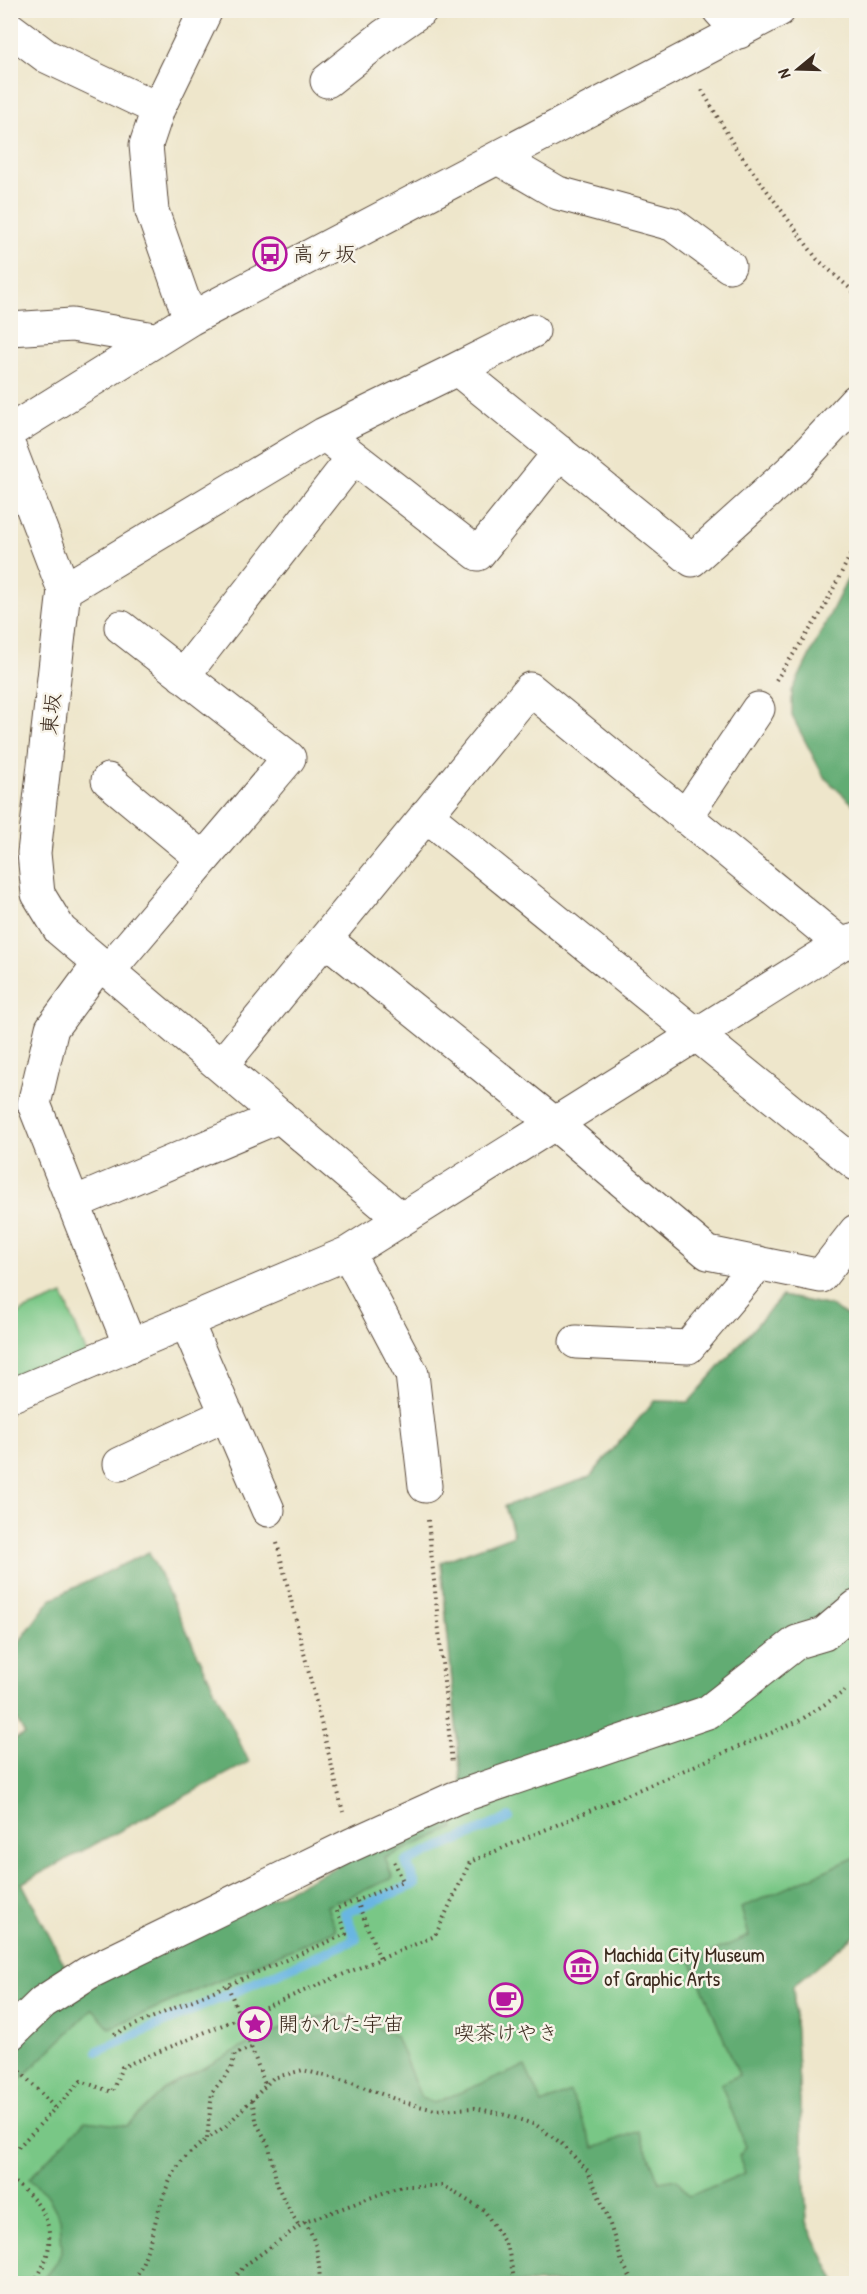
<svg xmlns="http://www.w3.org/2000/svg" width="867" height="2294" font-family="'Patrick Hand','Klee One',sans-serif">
<rect width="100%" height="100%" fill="#f7f3e8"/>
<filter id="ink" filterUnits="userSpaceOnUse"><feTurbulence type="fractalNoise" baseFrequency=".0167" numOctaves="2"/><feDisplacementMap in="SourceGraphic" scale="12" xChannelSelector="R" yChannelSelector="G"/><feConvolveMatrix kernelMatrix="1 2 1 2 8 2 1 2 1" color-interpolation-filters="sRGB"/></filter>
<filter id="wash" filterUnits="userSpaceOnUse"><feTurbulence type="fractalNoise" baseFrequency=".008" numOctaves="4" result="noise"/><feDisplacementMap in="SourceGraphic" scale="24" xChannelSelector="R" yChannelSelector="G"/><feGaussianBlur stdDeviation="1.35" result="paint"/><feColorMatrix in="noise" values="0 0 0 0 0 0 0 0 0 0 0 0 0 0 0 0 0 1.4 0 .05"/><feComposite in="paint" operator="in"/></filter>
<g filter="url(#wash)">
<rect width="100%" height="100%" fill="#eee6cb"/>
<path fill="#79c786" stroke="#5a7852" stroke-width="1.5" d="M63,1295L87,1354L11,1386V1322L23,1311Z
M782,1296L831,1306L856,1321V1934L793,1986L807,2223L836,2283H11L10,1741L25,1735L11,1708L10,1654L51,1599L149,1552V1813L22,1883L80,1995L463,1805L441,1562L514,1535L505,1506L590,1477L654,1401L689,1402Z"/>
<path fill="#62ac73" stroke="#4e6b48" stroke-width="1.5" d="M856,568V807L824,777L792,716V691L846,582Z
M782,1296L831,1306L856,1321V1584L810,1622L703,1703L462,1785L441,1562L514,1535L505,1506L590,1477L654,1401L689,1402Z
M149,1552L249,1762L22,1883L80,1995L98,1982L464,1805L503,1796L450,1818L454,1828L385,1858L393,1878L327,1906L336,1930L110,2028L93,2009L11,2088L10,1741L25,1735L11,1708V1654L51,1599Z
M856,1857V1934L793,1986L807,2223L836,2283H40L58,2260L62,2249L60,2219L48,2196L29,2179L85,2121L127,2126L166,2088L263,2036L312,2018L344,2014L396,2036L421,2098L434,2103L525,2066L542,2104L570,2092L594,2148L639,2131L659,2182L677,2179L689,2196L745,2173L739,2156L746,2147L721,2084L739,2075L691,1961L749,1936L741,1908Z"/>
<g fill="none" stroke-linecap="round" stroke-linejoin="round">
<path stroke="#69b6e2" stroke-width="10" d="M98,2051L356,1939L345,1913L415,1884L406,1862L509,1818"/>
</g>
</g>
<g filter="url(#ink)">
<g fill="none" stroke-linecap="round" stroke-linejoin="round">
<g stroke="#564638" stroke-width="35">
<path id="minor" d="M719,10L739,32
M10,29L46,56L158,109
M327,81L385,35L421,10
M498,158L558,193L672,224L729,266
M190,319L152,211L146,145L158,109L206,10
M10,329L72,325L154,339
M457,369L533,331
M10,431L190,319L779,10
M324,434L478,554L560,452
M10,449L64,590L34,853L38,894L60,930L401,1219
M64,590L324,434L457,369L692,560L793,469L856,401
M183,676L353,458
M108,780L202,858
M426,815L856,1164
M685,817L758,709
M325,939L555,1124L708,1253L821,1276L856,1231
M100,963L52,1028L34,1104L130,1346
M109,970L289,758L121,627
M221,1066L530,689L841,944
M74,1203L280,1116
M348,1253L412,1374L425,1486
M187,1323L268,1510
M576,1342L688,1347L759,1263
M10,1396L348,1253L841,944L856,940
M120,1464L227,1414
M10,2034L43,2002L88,1973L351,1845L455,1798L708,1712L797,1642L824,1634L856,1607"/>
</g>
<path stroke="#564638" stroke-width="4" stroke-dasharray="1.5 4.5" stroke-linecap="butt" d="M702,90L735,147L817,259L856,294
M776,680L821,613L856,544
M428,1520L452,1763
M277,1543L343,1812
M357,1901L380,1959
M228,1986L266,2087
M114,2034L346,1934L336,1909L403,1881L394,1861
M251,2048L235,2054L231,2069L212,2092L207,2139L226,2126L273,2078L303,2070L352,2083L403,2102L435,2110L475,2108L506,2115L536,2125L561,2143L588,2171L607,2215L622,2262L634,2284
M16,2067L55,2108
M252,2100L257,2124L269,2146L277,2184L283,2198L299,2226
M10,2156L81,2081L112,2092L122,2067L435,1936L470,1862L799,1721L845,1691
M10,2179C20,2187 31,2195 38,2205C57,2231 50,2259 33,2284
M305,2222C318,2243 319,2260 320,2284
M132,2284C155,2247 155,2195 182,2161C189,2153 199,2146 207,2139
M230,2284L244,2266L305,2222L402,2186H443L484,2210L508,2248L515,2284"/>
<use href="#minor" stroke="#fff" stroke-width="33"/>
</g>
</g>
<defs>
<g id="bus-ring" transform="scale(1.725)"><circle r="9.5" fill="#f7f3e8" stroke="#b5179e" stroke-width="1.5"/><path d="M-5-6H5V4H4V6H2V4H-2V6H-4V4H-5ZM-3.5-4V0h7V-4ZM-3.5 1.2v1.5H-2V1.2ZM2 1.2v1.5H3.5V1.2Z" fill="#b5179e"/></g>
<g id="museum-ring" transform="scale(1.725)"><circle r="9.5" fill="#f7f3e8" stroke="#b5179e" stroke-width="1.5"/><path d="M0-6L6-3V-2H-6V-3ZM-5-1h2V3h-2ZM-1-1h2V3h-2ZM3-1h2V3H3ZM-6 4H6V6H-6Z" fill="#b5179e"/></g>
<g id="cafe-ring" transform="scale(1.725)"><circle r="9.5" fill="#f7f3e8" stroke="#b5179e" stroke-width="1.5"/><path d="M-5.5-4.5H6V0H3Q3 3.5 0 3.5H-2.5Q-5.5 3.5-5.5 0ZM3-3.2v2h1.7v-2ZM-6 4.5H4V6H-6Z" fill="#b5179e"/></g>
<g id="sight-ring" transform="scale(1.725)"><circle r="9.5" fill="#f7f3e8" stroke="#b5179e" stroke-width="1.5"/><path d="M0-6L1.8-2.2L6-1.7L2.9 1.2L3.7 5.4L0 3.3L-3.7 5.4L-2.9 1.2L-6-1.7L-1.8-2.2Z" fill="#b5179e"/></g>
</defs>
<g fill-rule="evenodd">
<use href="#bus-ring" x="270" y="254"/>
<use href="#museum-ring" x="581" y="1967"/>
<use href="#cafe-ring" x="506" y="2000"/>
<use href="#sight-ring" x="255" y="2024"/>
</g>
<g text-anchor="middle" stroke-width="5" stroke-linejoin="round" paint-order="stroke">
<g font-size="21" fill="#3b2a1e" stroke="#f7f3e8" text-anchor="start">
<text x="293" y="261">高ヶ坂</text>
<text x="604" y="1962">Machida City Museum<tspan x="604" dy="24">of Graphic Arts</tspan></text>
<text x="278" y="2031">開かれた宇宙</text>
<text x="506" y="2040" text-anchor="middle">喫茶けやき</text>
</g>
<g font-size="21" fill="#3b2a1e" stroke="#f7f3e8">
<text transform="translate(51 714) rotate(-84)" y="7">東坂</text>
</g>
</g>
<rect width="867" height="2294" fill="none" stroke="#f7f3e8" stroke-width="36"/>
<g transform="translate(798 69) rotate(251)" stroke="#f7f3e8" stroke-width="4.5" paint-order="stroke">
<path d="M0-4.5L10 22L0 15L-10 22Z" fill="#3b2a1e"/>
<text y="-9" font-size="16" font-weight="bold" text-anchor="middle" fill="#3b2a1e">N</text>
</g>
</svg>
